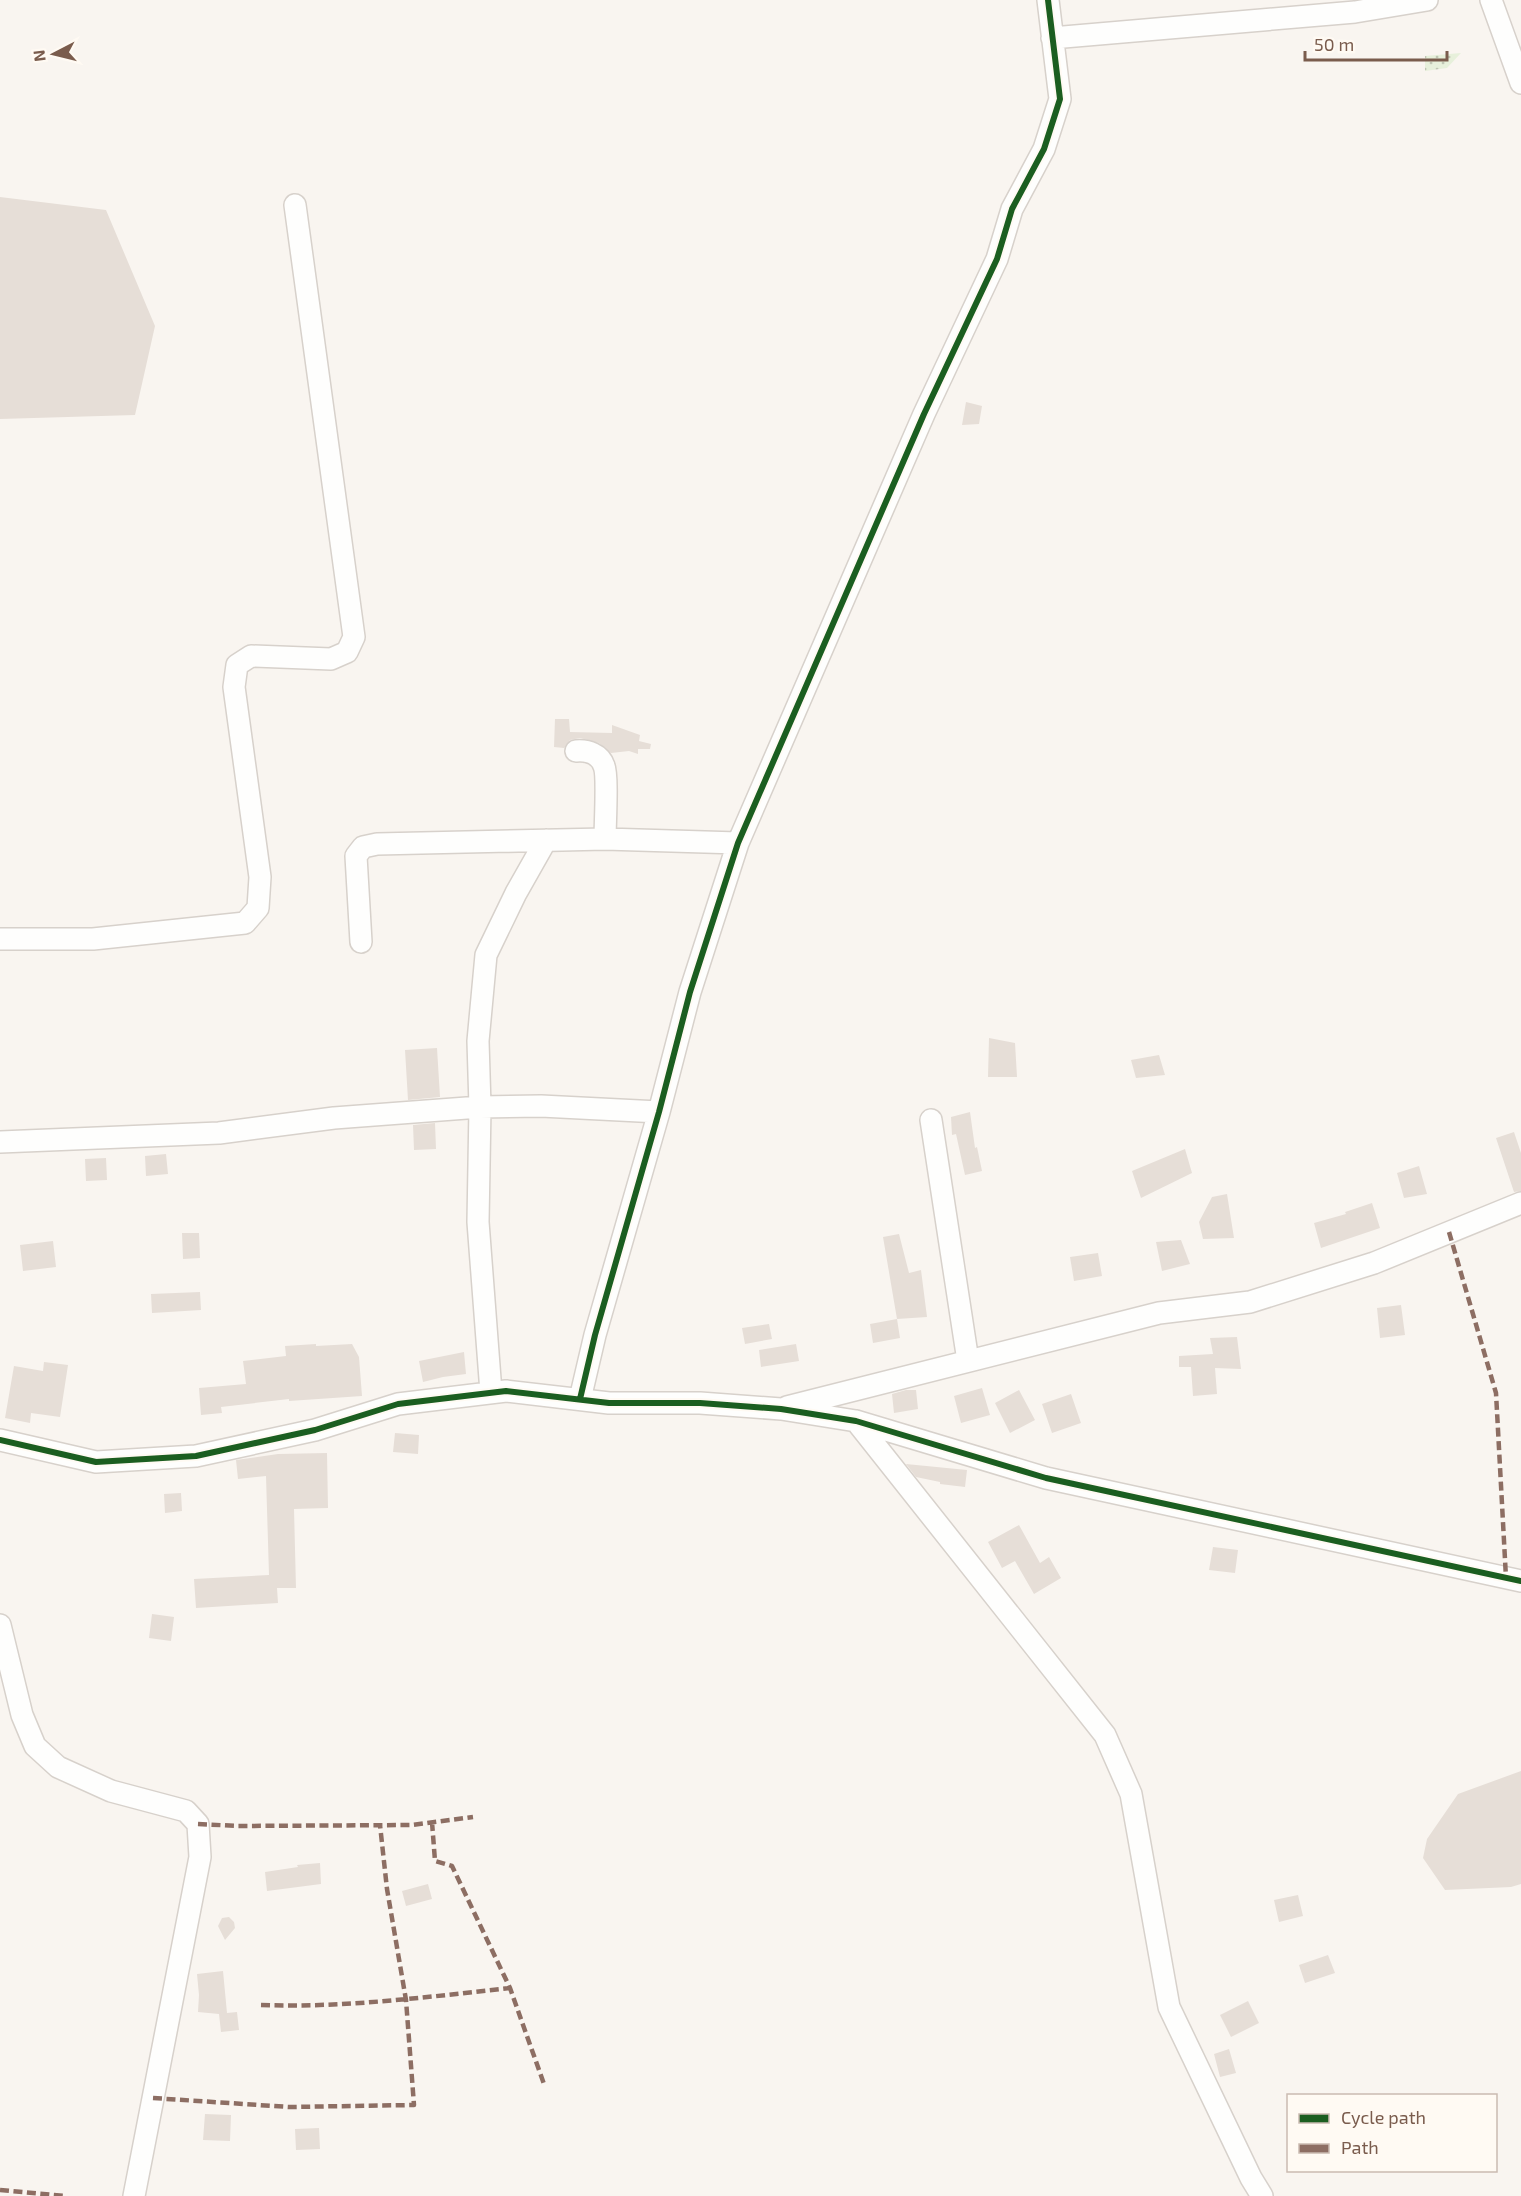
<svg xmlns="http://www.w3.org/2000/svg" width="1521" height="2196" font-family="'Exo 2',sans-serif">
<defs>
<pattern id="grass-dots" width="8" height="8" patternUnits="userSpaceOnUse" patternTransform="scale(1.5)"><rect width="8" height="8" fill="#e7f0db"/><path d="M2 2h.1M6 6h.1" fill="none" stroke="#c0c6b4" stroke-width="1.8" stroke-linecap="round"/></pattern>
</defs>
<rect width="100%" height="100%" fill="#f9f5f0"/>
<path fill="url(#grass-dots)" d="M1461,53L1447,68L1425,71V56Z"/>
<path fill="#e6ded7" d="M0,197L106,210L155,326L135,415L0,419Z
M966,402L982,406L979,424L962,425Z
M555,719H569L570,732L612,733V725L640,735L639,741L651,744L650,749H638V754L629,751L611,753L599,743L580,738L570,740L564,748L554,747Z
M989,1038L1015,1043L1017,1077H988Z
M437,1048L440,1097L408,1100L405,1050Z
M1159,1055L1165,1075L1136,1078L1131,1060Z
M970,1112L975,1148L977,1147L982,1171L965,1175L956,1134L952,1135L951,1117Z
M435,1123L436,1149L414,1150L413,1125Z
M1514,1132L1521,1153V1191L1514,1192L1496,1138Z
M1185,1149L1192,1173L1141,1198L1132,1171Z
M166,1154L168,1174L146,1176L145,1156Z
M106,1158L107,1180L86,1181L85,1159Z
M1419,1166L1427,1194L1404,1198L1397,1173Z
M1227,1194L1234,1238L1203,1239L1199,1222L1212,1197Z
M1372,1203L1380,1228L1321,1248L1314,1223L1346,1214L1345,1212Z
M182,1233H199L200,1258L183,1259Z
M899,1234L909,1273L921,1270L927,1317L897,1319L883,1237Z
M1181,1240L1190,1264L1162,1271L1156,1242Z
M53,1241L56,1267L23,1271L20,1245Z
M1098,1253L1102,1276L1074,1281L1070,1257Z
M200,1292L201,1310L152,1313L151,1294Z
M1401,1305L1405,1335L1380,1338L1377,1308Z
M897,1319L900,1338L873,1343L870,1324Z
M769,1324L772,1339L745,1344L742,1328Z
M1237,1337L1241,1369L1215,1368L1217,1394L1193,1396L1191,1367H1179V1356L1213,1354L1210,1338Z
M316,1344V1346L352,1344L359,1357L362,1396L289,1401V1399L221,1407L222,1413L201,1415L199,1388L246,1384L243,1361L286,1356L285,1346Z
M796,1344L799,1361L761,1367L759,1350Z
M464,1352L466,1374L443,1377L423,1382L419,1361Z
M44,1362L68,1365L60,1417L31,1413L30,1423L5,1418L14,1366L43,1371Z
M982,1388L990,1415L961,1423L954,1396Z
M906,1390H916L918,1409L894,1413L892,1394Z
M1019,1390L1035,1420L1010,1433L995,1403Z
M1071,1394L1081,1423L1052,1433L1042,1404Z
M395,1433L419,1435L418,1454L393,1452Z
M327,1453L328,1508L294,1509L296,1588H277L278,1603L196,1608L194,1579L269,1575L266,1476L238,1479L236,1460L278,1454Z
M906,1464L967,1470L965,1487L940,1484V1482L916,1477Z
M181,1493L182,1511L165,1513L164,1494Z
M1019,1525L1040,1563L1049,1557L1061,1578L1034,1594L1015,1561L1002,1568L988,1542Z
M1213,1547L1238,1550L1235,1573L1209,1570Z
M152,1614L174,1617L171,1641L149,1638Z
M1521,1771V1884L1511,1887L1445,1890L1423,1858L1427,1839L1458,1794Z
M320,1863L321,1884L267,1891L265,1872L298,1867L297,1865Z
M428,1884L432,1899L406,1906L402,1891Z
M1298,1895L1303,1916L1279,1922L1274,1900Z
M229,1917L234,1922L235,1928L225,1940L218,1926L222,1918Z
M1328,1955L1335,1973L1305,1983L1299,1965Z
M223,1971L227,2013L237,2012L239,2030L221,2032L219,2014L198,2012L199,1995L197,1974Z
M1248,2001L1259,2023L1231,2037L1220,2015Z
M1229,2049L1236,2073L1220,2077L1214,2054Z
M205,2114L231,2115L230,2141L203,2140Z
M319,2128L320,2149L296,2150L295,2129Z"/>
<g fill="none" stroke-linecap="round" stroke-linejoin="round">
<g stroke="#d7d1cb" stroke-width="24">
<path id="minor" d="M1491,0L1521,83
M1052,38L1355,12L1427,0
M576,751C588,750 600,754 604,766C608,775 605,825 605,839
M0,939H93L245,923L258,908L260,877L234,687L237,665L251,656L331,659L347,652L354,637L295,205
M361,942L356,856L363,847L377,844L605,839L738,843
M931,1120L968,1361
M0,1142L219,1133L334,1118L480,1107L541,1106L659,1112
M491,1392L478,1222L480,1107L478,1041L486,955L516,893L546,840
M580,1399L595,1335L659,1112L690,992L738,843L924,414L997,259L1012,209L1044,149L1060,99L1048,0
M787,1407L1159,1313L1250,1302L1374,1263L1521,1203
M856,1421L1105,1735L1131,1794L1169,2007L1251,2178L1262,2196
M0,1440L96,1462L196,1456L315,1430L398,1404L506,1391L609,1403H700L781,1409L856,1421L1046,1478L1521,1581
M0,1625L22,1715L35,1746L58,1767L111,1791L186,1811L198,1824L200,1857L134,2196"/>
</g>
<use href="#minor" stroke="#fefefd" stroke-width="21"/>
<path stroke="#8d6e63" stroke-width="4.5" stroke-dasharray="9 4.5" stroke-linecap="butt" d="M1449,1232L1496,1393L1506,1578
M432,1822L435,1861L452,1866L510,1988L545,2087
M198,1824L238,1826L412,1825L473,1817
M261,2005C344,2008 427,1997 510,1988
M153,2098L289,2107L414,2105L406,2000L387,1889L380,1825
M0,2190L65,2196"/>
<g stroke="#fffaf3" stroke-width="10">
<path id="cycleway" d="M580,1399L595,1335L659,1112L690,992L738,843L924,414L997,259L1012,209L1044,149L1060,99L1048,0
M0,1440L96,1462L196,1456L315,1430L398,1404L506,1391L609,1403H700L781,1409L856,1421L1046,1478L1521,1581"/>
</g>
<use href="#cycleway" stroke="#1b5e20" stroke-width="6"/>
</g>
<rect x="1287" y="2094" width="210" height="78" fill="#fffaf3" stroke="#cabbb1" stroke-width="1.5"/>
<rect x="1299" y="2114" width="30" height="9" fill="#1b5e20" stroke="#cabbb1" stroke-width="1.5"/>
<text x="1341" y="2124" font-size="18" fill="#7a5c4d">Cycle path</text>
<rect x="1299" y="2144" width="30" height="9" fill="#8d6e63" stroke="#cabbb1" stroke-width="1.5"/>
<text x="1341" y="2154" font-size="18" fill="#7a5c4d">Path</text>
<g transform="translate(54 54) rotate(263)" stroke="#fffaf3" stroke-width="4.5" paint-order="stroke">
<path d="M0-4.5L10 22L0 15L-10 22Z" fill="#7a5c4d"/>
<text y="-9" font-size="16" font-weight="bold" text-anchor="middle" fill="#7a5c4d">N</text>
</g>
<path d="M1305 51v9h142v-9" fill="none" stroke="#7a5c4d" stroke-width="3"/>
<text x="1314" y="51" font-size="18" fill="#7a5c4d" stroke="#fffaf3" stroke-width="4.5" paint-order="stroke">50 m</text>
</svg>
